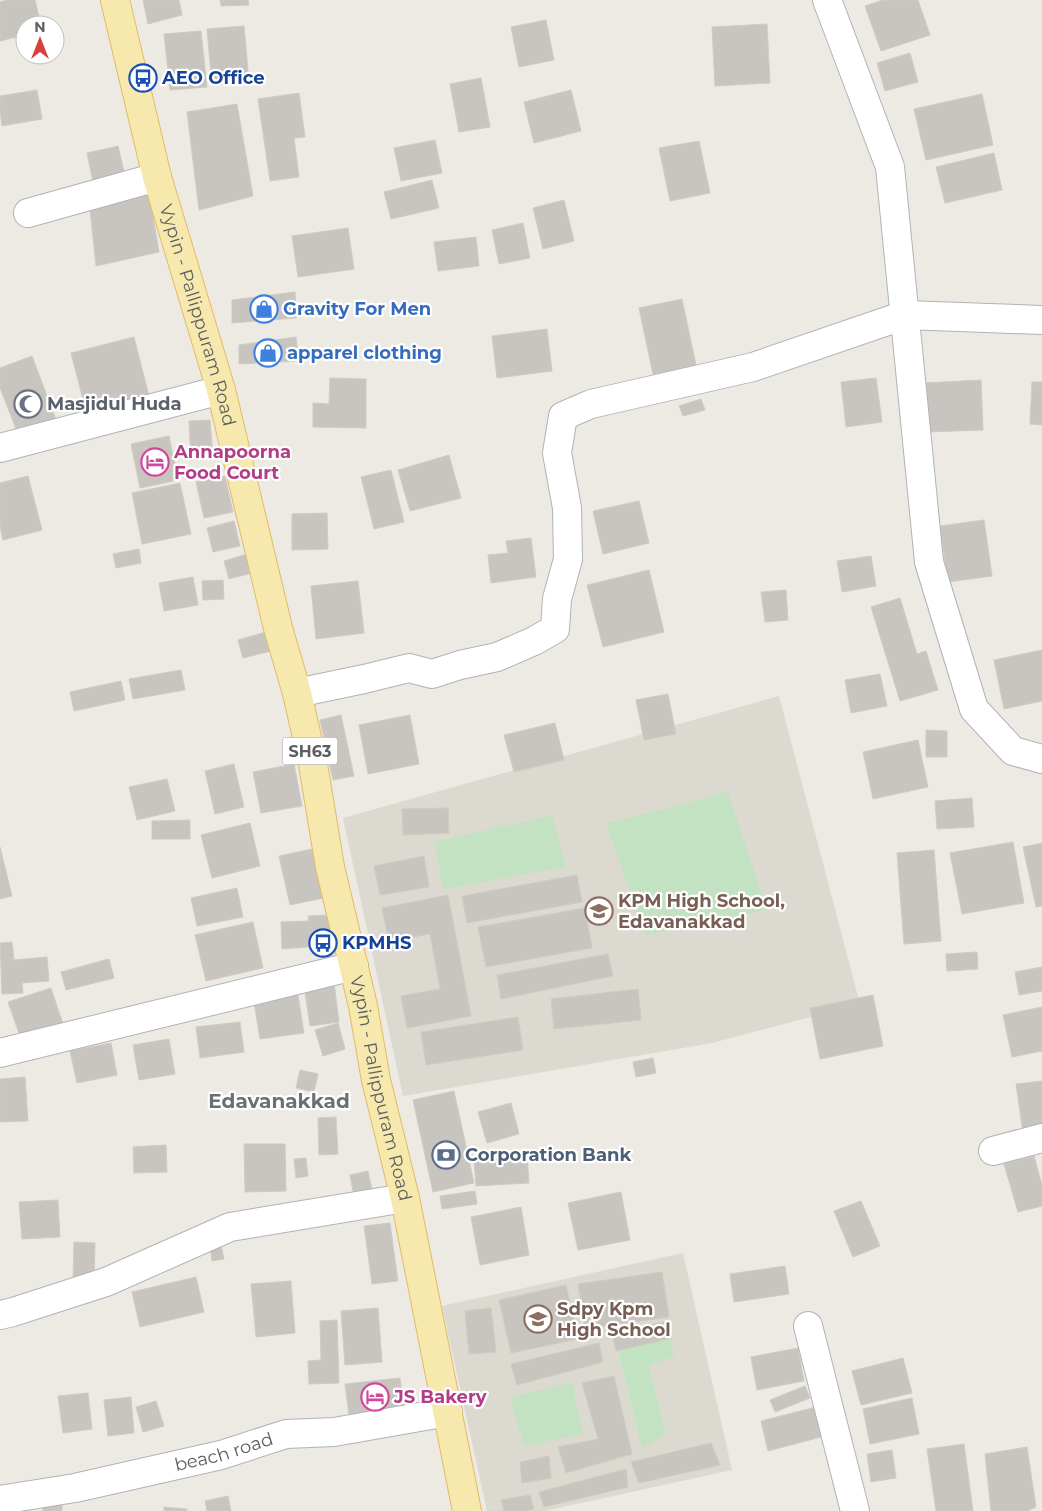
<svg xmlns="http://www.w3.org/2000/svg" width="1042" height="1511" font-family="Montserrat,sans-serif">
<rect width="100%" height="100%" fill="#eceae3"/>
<path fill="#dcd9d1" d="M779,696L860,1004L712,1043L403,1096L343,818Z
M683,1253L732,1470L545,1511H487L442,1306Z"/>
<path fill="#c3e2c1" d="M728,792L767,910L646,935L606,824Z
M552,815L566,867L443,889L435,842Z
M669,1330L674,1357L649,1365L666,1434L642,1448L616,1342Z
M572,1383L583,1434L524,1446L510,1397Z"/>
<path fill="#c8c5c0" stroke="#d0cbc2" d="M7,0H35L41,25H25V35L0,41V2Z
M143,0H179L182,15L148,24Z
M220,0H248L249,5L221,6Z
M883,0H918L930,35L881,51L865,6Z
M546,20L554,60L519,67L511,27Z
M767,24L770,83L715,86L712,27Z
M244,26L249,82L212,85L207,29Z
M201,31L207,87L170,90L164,34Z
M910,53L918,82L885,91L877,63Z
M481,78L490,127L459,132L450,84Z
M37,90L42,119L2,126L0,111V96Z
M571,90L581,131L534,143L524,102Z
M299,93L305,137L294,138L299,177L270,181L258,99Z
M982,94L993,145L926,160L914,109Z
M237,104L253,196L199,210L187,112Z
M435,140L442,173L401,181L394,148Z
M699,141L710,193L670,201L659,148Z
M118,146L125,176L93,182L87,153Z
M994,153L1002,190L945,203L936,167Z
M432,180L439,208L391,219L384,192Z
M148,187L159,252L96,266L89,200Z
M564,200L574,241L543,249L533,208Z
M523,223L530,258L499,264L492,230Z
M348,228L354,269L298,277L292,236Z
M476,237L479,266L438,271L434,242Z
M295,292L296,318L232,323V300Z
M682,299L697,370L654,379L639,308Z
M547,329L552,371L497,378L492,336Z
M134,337L149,396L86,411L71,353Z
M296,337L299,361L239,364V345Z
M32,356L56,420L18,434L0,388V368Z
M330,378L366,379V428L313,427V403L329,404Z
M876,378L882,422L846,427L841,382Z
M981,380L983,430L926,432L924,383Z
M1032,382H1042V425L1030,424Z
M701,399L705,410L683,416L679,406Z
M210,420L213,458L191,460L189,421Z
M169,436L178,480L140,488L131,444Z
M449,455L461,498L410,511L398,470Z
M391,470L404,522L374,529L361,477Z
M28,476L42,530L3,540L0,526V483Z
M225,476L233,512L204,518L196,482Z
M180,483L191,534L142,544L132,493Z
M639,501L649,543L603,554L593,511Z
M327,513L328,549L292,550V514Z
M984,520L992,576L948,582L940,526Z
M234,521L240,546L213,552L207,528Z
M531,538L536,577L491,583L488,555L508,553L506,541Z
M139,549L141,563L116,568L113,554Z
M247,554L252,573L229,579L224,561Z
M871,556L876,586L842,592L837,561Z
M649,570L664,632L603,647L587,585Z
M193,577L198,605L164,611L159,583Z
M223,580L224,599L203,600L202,581Z
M358,581L364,633L316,639L311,586Z
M786,590L788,620L765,622L761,592Z
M900,598L917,654L926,651L938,690L900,701L871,607Z
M266,632L271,651L243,658L238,640Z
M1042,650V701L1004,709L994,660Z
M181,670L185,690L133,699L129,679Z
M880,674L887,706L851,713L845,680Z
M121,681L125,700L74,711L70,692Z
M668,694L676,734L644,740L636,700Z
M341,715L354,776L333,780L320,720Z
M410,715L419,764L368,774L359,725Z
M555,723L564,760L514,772L504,735Z
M926,730L947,731V757H926Z
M918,740L928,787L873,799L863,752Z
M234,764L244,807L215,814L205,771Z
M294,764L302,806L261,813L253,772Z
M167,779L175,811L137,820L129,787Z
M972,798L974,827L937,829L935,801Z
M448,808L449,833L403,835L402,809Z
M190,820V839H152V821Z
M250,823L260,866L212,878L201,835Z
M1013,842L1024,903L962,914L950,853Z
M1042,843V906L1036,907L1023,847Z
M0,847L12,896L0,899Z
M317,848L328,897L290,905L279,856Z
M934,850L941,941L904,944L897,853Z
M424,856L429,887L380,895L374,866Z
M577,875L582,902L467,923L462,896Z
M237,888L243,917L197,926L191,898Z
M448,895L471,1016L407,1028L401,996L440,989L430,934L389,941L382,908Z
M585,908L592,948L486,967L478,927Z
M331,915L332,945L282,949L281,922L309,921L308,916Z
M253,922L263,968L206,981L195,935Z
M12,942L14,960L47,957L49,981L22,983L23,993L2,994L0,943Z
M977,952L978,969L947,971L946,954Z
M608,954L613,976L501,999L497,975Z
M109,959L114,978L66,990L61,972Z
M1042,967V991L1019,995L1015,972Z
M334,982L339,1022L310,1026L304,986Z
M51,988L64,1027L22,1042L8,1002Z
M297,989L304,1033L260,1039L253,996Z
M638,989L641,1020L554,1029L551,999Z
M873,995L883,1046L820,1059L810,1008Z
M1042,1007V1051L1012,1057L1003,1015Z
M518,1017L523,1050L426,1065L421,1032Z
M240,1022L244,1052L200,1058L196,1027Z
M338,1023L345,1049L323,1056L315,1030Z
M169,1039L175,1074L139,1080L133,1045Z
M111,1043L117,1075L77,1083L70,1051Z
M653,1058L656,1073L636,1077L633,1062Z
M300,1070L318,1074L314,1092L296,1088Z
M25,1077L28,1121L0,1122V1079Z
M1042,1081V1131L1023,1133L1016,1084Z
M454,1091L474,1183L433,1192L413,1100Z
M511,1103L519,1134L487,1143L478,1112Z
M336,1117L338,1154L319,1155L318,1118Z
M244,1144H285L286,1191L245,1192Z
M166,1145L167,1172L134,1173L133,1147Z
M527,1156L529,1183L476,1186L474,1159Z
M1034,1156L1042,1185V1206L1018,1212L1004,1164Z
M306,1158L308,1176L296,1178L294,1159Z
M368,1171L373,1194L354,1197L350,1175Z
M475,1191L477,1204L442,1209L440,1196Z
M621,1192L630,1240L578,1250L568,1203Z
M58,1200L60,1237L22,1239L19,1202Z
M861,1201L880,1246L853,1257L834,1211Z
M521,1207L529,1255L480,1265L471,1217Z
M390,1223L398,1281L372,1284L364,1226Z
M74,1242L95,1243L94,1281L73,1280Z
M221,1245L224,1259L212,1261L210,1246Z
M785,1266L789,1294L734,1302L730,1274Z
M662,1272L669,1317L585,1329L578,1284Z
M196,1277L204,1312L140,1327L132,1292Z
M291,1281L295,1333L256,1337L251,1284Z
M566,1285L578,1339L511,1353L499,1300Z
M378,1308L382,1362L345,1365L341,1311Z
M491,1308L496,1352L469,1354L465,1311Z
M337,1320L339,1383L309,1384L308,1361L321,1360L320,1321Z
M668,1321L672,1338L616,1351L612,1333Z
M599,1343L603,1362L517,1385L511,1364Z
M798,1348L804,1381L757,1390L751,1357Z
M903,1358L912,1393L861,1405L852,1371Z
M614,1376L632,1454L566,1473L558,1447L598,1439L582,1383Z
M400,1378L404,1409L349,1415L345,1384Z
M805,1386L810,1398L775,1412L770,1400Z
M88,1393L92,1429L63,1433L58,1396Z
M131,1397L134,1433L108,1436L104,1400Z
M912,1398L919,1434L870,1444L863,1409Z
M156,1401L164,1426L143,1432L136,1407Z
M824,1405L832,1434L768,1451L761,1421Z
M711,1443L720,1465L639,1483L631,1462Z
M964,1444L973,1511H936L927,1449Z
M1027,1447L1036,1507L1028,1511H991L985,1454Z
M892,1450L896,1478L871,1482L867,1454Z
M549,1456L551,1478L522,1483L520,1462Z
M626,1469L628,1487L544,1507L539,1492Z
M530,1495L534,1509L527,1511H504L501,1500Z
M228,1496L231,1511H207L205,1501Z
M43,1500H62V1511H43Z
M164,1507L187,1509V1511H164Z"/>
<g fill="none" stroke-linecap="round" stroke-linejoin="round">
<g stroke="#b0b3b7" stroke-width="30">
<g id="minor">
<path d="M827,0L890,167L929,562L974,709L1013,751L1042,759"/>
<path d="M28,213L157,177"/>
<path d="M0,448L221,390"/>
<path d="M297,693L364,679L409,668L432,674L460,665L497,657L534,641L555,629L557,599L568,559L567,508L557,453L563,416L591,404L753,367L905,315L1042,320"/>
<path d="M0,1053L354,966"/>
<path d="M993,1151L1042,1138"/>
<path d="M0,1315L13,1312L106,1282L230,1227L405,1198"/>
<path d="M808,1326L855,1511"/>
<path id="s1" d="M0,1500L75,1488L221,1455L286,1434L334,1432L448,1412"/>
</g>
</g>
<g stroke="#e4ba64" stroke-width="30">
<g id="major">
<path id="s2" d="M115,0L157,177L221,390L278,628L297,693L313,764L330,867L363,1006L376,1080L405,1198L467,1511"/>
</g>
</g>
<use href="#minor" stroke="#fff" stroke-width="28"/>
<use href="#major" stroke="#f7e8ad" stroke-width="28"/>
</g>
<defs>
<g id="bus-ring" transform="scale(1.4375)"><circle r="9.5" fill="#fff" stroke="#1a4fb4" stroke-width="1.5"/><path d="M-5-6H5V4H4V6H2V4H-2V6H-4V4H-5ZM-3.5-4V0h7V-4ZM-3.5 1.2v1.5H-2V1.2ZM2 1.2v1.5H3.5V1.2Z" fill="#1a4fb4"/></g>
<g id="shop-ring" transform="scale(1.4375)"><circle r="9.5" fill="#fff" stroke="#3f7fe0" stroke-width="1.5"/><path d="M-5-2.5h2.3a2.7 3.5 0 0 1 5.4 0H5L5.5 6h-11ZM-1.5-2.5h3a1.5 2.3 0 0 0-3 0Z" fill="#3f7fe0"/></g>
<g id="mosque-ring" transform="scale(1.4375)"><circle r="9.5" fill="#fff" stroke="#6b7280" stroke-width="1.5"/><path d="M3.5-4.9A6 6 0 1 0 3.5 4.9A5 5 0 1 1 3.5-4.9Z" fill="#6b7280"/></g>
<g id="hotel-ring" transform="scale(1.4375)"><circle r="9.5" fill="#fff" stroke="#d1479c" stroke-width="1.5"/><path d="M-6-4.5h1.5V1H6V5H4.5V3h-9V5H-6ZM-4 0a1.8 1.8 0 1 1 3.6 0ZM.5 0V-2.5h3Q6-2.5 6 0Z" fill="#d1479c"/></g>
<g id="school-ring" transform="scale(1.4375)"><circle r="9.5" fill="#fff" stroke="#8d6e63" stroke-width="1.5"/><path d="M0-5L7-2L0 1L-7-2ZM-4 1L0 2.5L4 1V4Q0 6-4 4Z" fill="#8d6e63"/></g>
<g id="bank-ring" transform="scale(1.4375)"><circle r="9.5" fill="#fff" stroke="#5c6f8a" stroke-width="1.5"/><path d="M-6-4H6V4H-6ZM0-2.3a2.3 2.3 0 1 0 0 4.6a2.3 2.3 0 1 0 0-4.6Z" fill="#5c6f8a"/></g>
</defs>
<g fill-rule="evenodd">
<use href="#bus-ring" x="143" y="78"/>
<use href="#shop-ring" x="264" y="309"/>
<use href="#shop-ring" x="268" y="353"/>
<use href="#mosque-ring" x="28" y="404"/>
<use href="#hotel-ring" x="155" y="462"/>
<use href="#school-ring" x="599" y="911"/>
<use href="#bus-ring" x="323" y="943"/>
<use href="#bank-ring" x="446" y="1155"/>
<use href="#school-ring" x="538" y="1319"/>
<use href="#hotel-ring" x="375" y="1397"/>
</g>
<g text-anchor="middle" stroke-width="4.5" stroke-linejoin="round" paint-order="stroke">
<rect fill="#fff" stroke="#8c8f91" stroke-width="1" x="282.5" y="737.5" width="55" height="27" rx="4"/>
<g font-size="16" font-weight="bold" fill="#5b5f62">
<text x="310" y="757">SH63</text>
</g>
<g font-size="18" font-weight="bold" fill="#164399" stroke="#fff" text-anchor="start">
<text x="162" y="84">AEO Office</text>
<text x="342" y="949">KPMHS</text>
</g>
<g font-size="18" font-weight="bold" fill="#366cbe" stroke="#fff" text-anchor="start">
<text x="283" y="315">Gravity For Men</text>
<text x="287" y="359">apparel clothing</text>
</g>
<g font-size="18" fill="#5b5f62" stroke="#fff">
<text dy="6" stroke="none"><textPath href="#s2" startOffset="326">Vypin - Pallippuram Road</textPath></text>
<text dy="6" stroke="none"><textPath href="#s2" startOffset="1121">Vypin - Pallippuram Road</textPath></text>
<text dy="6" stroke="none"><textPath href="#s1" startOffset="229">beach road</textPath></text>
</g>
<g font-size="18" font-weight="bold" fill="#5b616d" stroke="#fff" text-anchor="start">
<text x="47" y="410">Masjidul Huda</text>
</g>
<g font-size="18" font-weight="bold" fill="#b23c85" stroke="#fff" text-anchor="start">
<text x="174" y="458">Annapoorna<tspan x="174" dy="21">Food Court</tspan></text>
<text x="394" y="1403">JS Bakery</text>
</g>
<g font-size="18" font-weight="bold" fill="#785e54" stroke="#fff" text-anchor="start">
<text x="618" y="907">KPM High School,<tspan x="618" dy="21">Edavanakkad</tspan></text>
<text x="557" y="1315">Sdpy Kpm<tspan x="557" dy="21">High School</tspan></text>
</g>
<g font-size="18" font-weight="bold" fill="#4e5e75" stroke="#fff" text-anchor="start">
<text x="465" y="1161">Corporation Bank</text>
</g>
<g font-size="20" font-weight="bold" fill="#6c7074" stroke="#fff">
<text x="279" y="1108">Edavanakkad</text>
</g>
</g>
<g transform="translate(40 40)"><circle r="24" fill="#ffffff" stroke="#bdbfc0"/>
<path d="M0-4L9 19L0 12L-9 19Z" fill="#d9413c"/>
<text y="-8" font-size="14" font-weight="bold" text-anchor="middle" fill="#5b5f62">N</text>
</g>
</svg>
